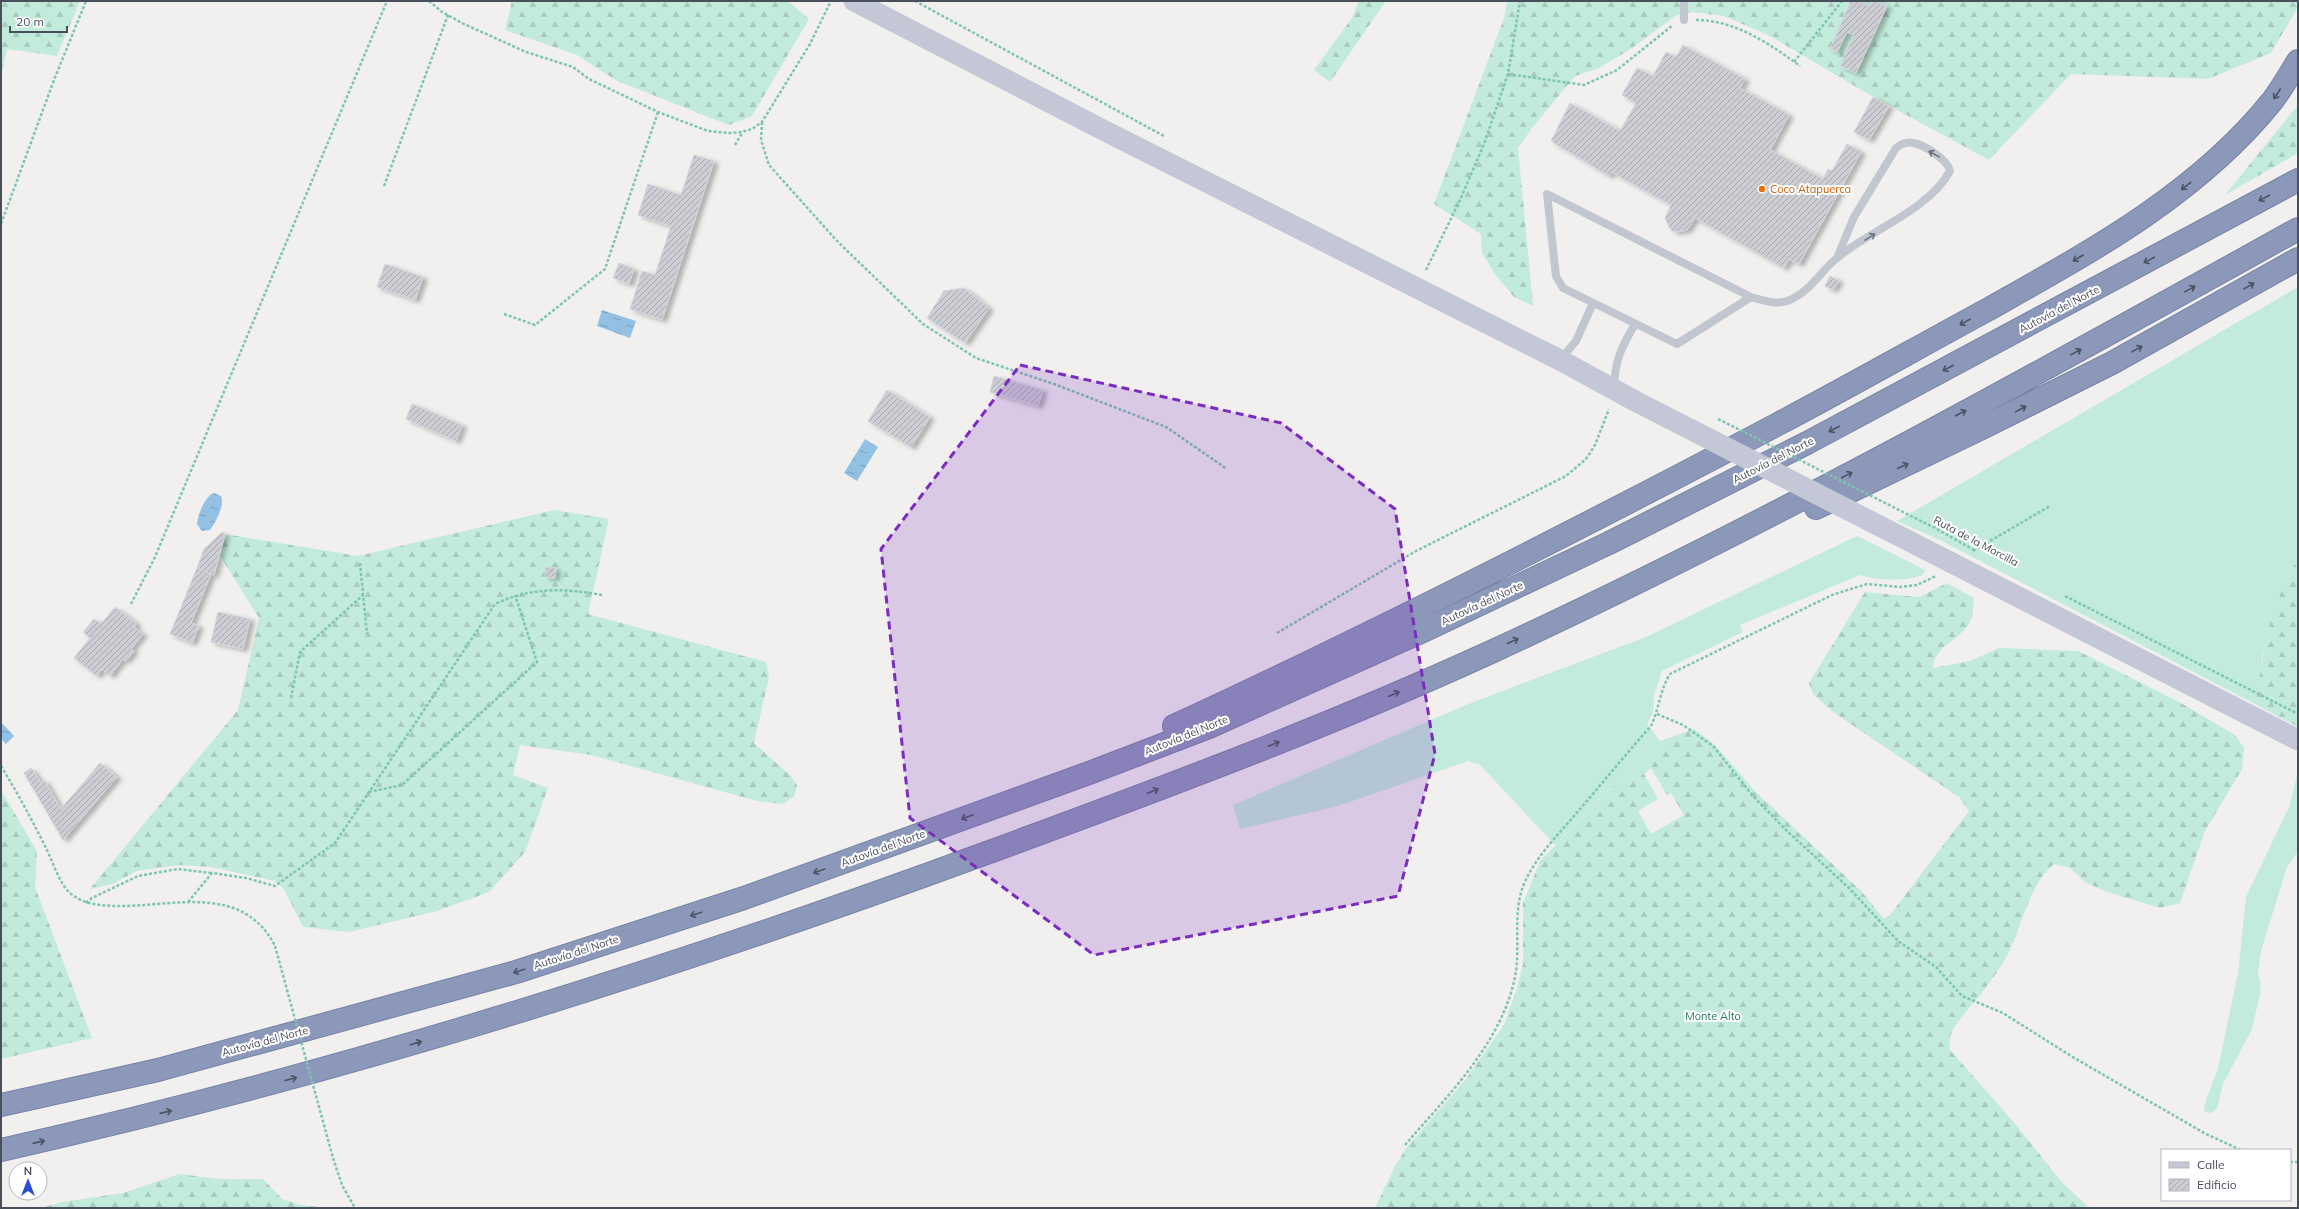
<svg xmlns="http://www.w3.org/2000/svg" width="2299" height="1209" font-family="Mulish,sans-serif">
<defs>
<pattern id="forest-firs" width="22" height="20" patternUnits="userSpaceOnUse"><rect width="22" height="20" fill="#c2ebdb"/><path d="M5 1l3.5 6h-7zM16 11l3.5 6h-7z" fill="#a8cbbe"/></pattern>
<pattern id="water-ripples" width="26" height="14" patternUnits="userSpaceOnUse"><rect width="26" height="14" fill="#93c1e3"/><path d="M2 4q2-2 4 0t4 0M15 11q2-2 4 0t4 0" fill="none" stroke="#7a9fbb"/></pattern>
<pattern id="building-hatch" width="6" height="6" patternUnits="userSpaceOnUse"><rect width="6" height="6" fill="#cdcdd4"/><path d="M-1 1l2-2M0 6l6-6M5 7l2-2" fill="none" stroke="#a8a9af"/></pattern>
<filter id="shadow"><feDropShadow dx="4.5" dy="2.5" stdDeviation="2" flood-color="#0004"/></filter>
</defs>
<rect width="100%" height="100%" fill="#f1f0ef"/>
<path fill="#c2ebdb" d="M2298,287V557L2272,618L2262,657L2261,678L2253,703L1940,540L1897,521Z
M1857,536L1925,570L1921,576C1901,581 1880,581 1860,575L1740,625L1743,632L1662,671L1654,695L1653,712L1647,724L1660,741L1651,768L1644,774L1613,786L1555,845L1480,765L1468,761L1338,806L1240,829L1233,805L1473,702L1646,637Z
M2298,772V851L2287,867L2261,951L2258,971L2261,990L2252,1029L2223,1084L2217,1109L2211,1113L2205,1112L2204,1106L2218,1068L2238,973L2246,897L2289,807Z"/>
<path fill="url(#forest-firs)" d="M1,1H80L57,56L7,49L1,76Z
M512,1H788L809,19L752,116L729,125L617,81L577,55L505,30Z
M1359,1H1386L1330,82L1314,70L1352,18Z
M1507,1H2298V7L2271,53L2208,79L2071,74L1989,160L1870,95L1770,36L1724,16L1692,12L1677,15L1629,50L1599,68L1575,76L1532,128L1518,148L1533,306L1514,297L1495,274L1482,253L1481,234L1434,204L1504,18Z
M2298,105V153L2225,195Z
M554,510L609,519L588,614L766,662L769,677L754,743L791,776L797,785L794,797L782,804L757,801L591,755L520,745L513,775L548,788L525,852L489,892L437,911L349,932L303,927L284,889L275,881L211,867L180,865L137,871L112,884L90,889L238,710L259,618L219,554L225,534L358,556Z
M2298,557V727L2253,703C2262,675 2263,647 2271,619C2277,598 2289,577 2298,557Z
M1947,583L1974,598C1973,607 1973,621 1966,628C1953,643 1936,646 1933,668L1970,661L1999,648L2078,651L2181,703L2235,735L2244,748L2242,769L2205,831L2180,903L2160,908L2107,892L2085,882L2070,868L2054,864C2029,884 2022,928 2007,956C1994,980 1971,1005 1954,1027L1950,1037V1050L2018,1127L2060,1180L2089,1208H1375L1395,1166L1407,1147L1466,1079L1504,1025L1517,988L1523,964V903L1540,861L1613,786L1644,774L1658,799L1638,811L1651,834L1684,815L1671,793L1667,795L1651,768L1660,741L1694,729L1714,744L1755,791L1862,892L1884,919L1890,915L1969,811L1959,797L1833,712L1813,694L1809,683L1865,592L1919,597Z
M1,790L37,851L35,887L92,1038L1,1059Z
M180,1174L219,1179H263L282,1199L301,1205L328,1208H41L62,1202L123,1193Z"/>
<path fill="url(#water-ripples)" d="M602,310L636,321L630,338L597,326Z
M865,439L878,447L857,481L844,473Z
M214,493L221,496C225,505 216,522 210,530L202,531L197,524C198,514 205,496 214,493Z
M1,722L14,736L6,744L1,739Z"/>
<path fill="url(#building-hatch)" stroke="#d4d4da" filter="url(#shadow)" d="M1851,1H1860L1871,6L1873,1H1875L1887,6L1856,73L1840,66L1854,35L1847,32L1837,52L1830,49Z
M1683,45L1745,79L1740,88L1789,115L1770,150L1823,179L1828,169L1832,171L1847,144L1861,152L1799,264L1789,259L1784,268L1695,218L1687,230L1675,232L1670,229L1665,218L1671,205L1611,172L1609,176L1551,141L1570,103L1620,131L1636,103L1622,95L1637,68L1653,76L1666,52L1676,57Z
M1873,97L1889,106L1869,140L1854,132Z
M694,155L714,161L662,320L630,309L642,271L655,275L671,226L638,215L648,184L681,195Z
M619,263L634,269L629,284L613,278Z
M385,264L423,277L415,300L377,287Z
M1830,276L1839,281L1833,290L1825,286Z
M964,288L989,308L965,343L927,318L944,291Z
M994,376L1043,390L1038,406L990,392Z
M887,390L930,417L911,447L868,421Z
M412,404L462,425L456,441L406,419Z
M222,532L225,534L214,575L197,568L204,549Z
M546,567L556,568L555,578L545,577Z
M197,568L211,574L191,623L199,626L192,643L170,634Z
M115,607L137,624L134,627L143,634L131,649L134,651L126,661L123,659L110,676L102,669L97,676L74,658L90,638L83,632L94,619L101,624Z
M218,612L250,619L243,649L211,642Z
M100,763L117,777L63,840L24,773L31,768L41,783L44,780L61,809Z"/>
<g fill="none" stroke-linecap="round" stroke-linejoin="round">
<g stroke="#7783a5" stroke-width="24">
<path id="motorway" d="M1816,508L1986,426L2112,363L2298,259
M1174,726C1378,632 1579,529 1778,424C1848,387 1917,348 1987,310C2090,252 2198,194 2273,100C2282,88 2290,74 2298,61
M1,1105L158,1070L516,972L744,898L1089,773L1209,727L1425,630L1609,543L1807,443L2298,180
M1,1150C335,1075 660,973 981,855C1153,792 1325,728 1491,652C1767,525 2033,376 2298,229"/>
</g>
<path stroke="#7dc5b2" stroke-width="2.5" stroke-dasharray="3 2" stroke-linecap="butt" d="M429,1L442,12L464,24L526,52L573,67L589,79L658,112L708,131L729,133L742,132L752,129L762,122L810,44L831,1
M915,1L1164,136
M1696,20C1735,20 1770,44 1800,66
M1794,62L1842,1
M1508,74L1584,85L1617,70L1673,25
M762,122L761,140L769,165L837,241L923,324L976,358L1054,384L1166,427L1227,469
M735,145L742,133
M384,186L448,15
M1,224L54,80L86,1
M1426,270L1460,200L1484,144L1508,74L1520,1
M504,314L535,325L605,269L658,112
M1973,551L2050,506
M360,563L367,634
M2065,596L2298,714
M131,604L155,557L387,1
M1277,633L1416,551L1566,476L1586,459L1595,445L1609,409
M291,698L300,652L363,595
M1657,714L1683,725L1713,746L1753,796L1787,831L1850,889L1898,941L1936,967L1962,996L2003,1013L2071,1056L2206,1134L2241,1150
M1,766C17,792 32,820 46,848C53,862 59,883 70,893C83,904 97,905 113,906C169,908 242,881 275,946
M369,792L402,785L537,662L515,595
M188,902L212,873L246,878L275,886L335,843L495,604C532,587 563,588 602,595
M86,903L92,898L138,876L178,869L211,873
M1405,1145C1448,1095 1501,1044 1515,977C1521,947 1512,912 1524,884C1535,858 1556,837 1574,816C1600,786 1625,755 1651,726C1659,709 1660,690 1670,674L1832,595L1867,584L1900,587L1917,585L1936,576
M333,1158L342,1185L355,1208
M2290,1162H2298
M2074,1208L2076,1204"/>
<path stroke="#c1c6cf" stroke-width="8" d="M1684,20V1
M1547,194L1751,297L1677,344L1563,288L1556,276Z
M1751,297C1766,301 1778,306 1792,299C1811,290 1821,271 1837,258C1870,230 1928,211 1950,171C1948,160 1925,145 1913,143C1906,141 1901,144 1896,148L1854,217L1837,258
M1560,360L1576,341L1593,303
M1614,388C1615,360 1621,348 1635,324"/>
<path stroke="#c4c8d6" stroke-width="21" d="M854,1L1105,131L1560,360L1635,401
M1952,563L2298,740"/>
<use href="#motorway" stroke="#8c98b9" stroke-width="22"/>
<path stroke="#7dc5b2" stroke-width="2.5" stroke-dasharray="3 2" stroke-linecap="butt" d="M1718,419L1935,528L1974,550
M275,946L333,1158"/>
<path stroke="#c4c8d6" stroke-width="21" d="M1635,401L1952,563"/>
</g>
<defs><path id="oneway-shaft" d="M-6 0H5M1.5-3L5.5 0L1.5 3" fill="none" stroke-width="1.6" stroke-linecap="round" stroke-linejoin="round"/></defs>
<g stroke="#4c5260">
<use href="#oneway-shaft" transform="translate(2277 94) rotate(123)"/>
<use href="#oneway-shaft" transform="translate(2186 186) rotate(142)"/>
<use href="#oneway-shaft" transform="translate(2264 198) rotate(152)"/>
<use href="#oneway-shaft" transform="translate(2078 258) rotate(150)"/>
<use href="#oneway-shaft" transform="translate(2149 260) rotate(152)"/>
<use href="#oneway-shaft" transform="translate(2249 286) rotate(-29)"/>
<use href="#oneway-shaft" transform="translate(2190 289) rotate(-29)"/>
<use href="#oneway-shaft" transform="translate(1965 322) rotate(151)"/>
<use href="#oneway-shaft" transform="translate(2137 349) rotate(-29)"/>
<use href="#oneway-shaft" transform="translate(2076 352) rotate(-29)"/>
<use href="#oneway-shaft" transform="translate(1948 368) rotate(152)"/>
<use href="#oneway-shaft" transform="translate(2021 409) rotate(-27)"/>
<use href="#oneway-shaft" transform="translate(1961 413) rotate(-28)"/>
<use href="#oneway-shaft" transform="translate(1834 429) rotate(152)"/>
<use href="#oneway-shaft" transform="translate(1903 466) rotate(-25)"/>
<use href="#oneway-shaft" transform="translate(1847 475) rotate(-28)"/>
<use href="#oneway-shaft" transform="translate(1513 641) rotate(-25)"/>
<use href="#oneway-shaft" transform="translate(1394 694) rotate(-24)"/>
<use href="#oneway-shaft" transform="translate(1274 744) rotate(-22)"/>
<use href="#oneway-shaft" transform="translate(1153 791) rotate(-21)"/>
<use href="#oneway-shaft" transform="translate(967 817) rotate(160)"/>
<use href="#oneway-shaft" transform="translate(819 871) rotate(160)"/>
<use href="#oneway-shaft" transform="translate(696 914) rotate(162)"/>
<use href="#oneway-shaft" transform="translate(519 971) rotate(163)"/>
<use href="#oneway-shaft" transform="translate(416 1043) rotate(-16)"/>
<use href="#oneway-shaft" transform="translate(291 1079) rotate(-15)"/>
<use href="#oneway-shaft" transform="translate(166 1112) rotate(-13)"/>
<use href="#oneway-shaft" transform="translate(39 1142) rotate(-13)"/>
</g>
<g stroke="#6d727e">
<use href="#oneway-shaft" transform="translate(1934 154) rotate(-151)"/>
<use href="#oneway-shaft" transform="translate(1870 237) rotate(-32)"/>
</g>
<path fill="#7b2cbf" fill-opacity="0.2" stroke="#7b2cbf" stroke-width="3" stroke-dasharray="8 5" stroke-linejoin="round" d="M1020,365L1281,423L1395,509L1435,754L1398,896L1094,955L910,818L881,549Z"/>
<circle fill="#e8710a" stroke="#fff" stroke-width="1.5" cx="1762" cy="189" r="4"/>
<g text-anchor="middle" stroke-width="4" stroke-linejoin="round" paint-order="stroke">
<g font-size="11" fill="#c56008" stroke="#fff" text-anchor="start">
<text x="1770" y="193">Coco Atapuerca</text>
</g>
<g font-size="11" fill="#494e5b" stroke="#fff">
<text transform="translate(2059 309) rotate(-28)" y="4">Autovía del Norte</text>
<text transform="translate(1773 460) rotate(-27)" y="4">Autovía del Norte</text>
<text transform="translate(1976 541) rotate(28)" y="4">Ruta de la Morcilla</text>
<text transform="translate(1482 603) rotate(-25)" y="4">Autovía del Norte</text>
<text transform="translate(1186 735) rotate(-22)" y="4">Autovía del Norte</text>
<text transform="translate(883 848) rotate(-20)" y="4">Autovía del Norte</text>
<text transform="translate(576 952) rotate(-18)" y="4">Autovía del Norte</text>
<text transform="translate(265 1041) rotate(-15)" y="4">Autovía del Norte</text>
</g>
<g font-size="11" fill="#20755d" stroke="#fff">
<text x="1713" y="1020">Monte Alto</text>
</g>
</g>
<rect width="2299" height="1209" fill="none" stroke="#494e5b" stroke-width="4"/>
<rect x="2161" y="1149" width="130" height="52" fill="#ffffff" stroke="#b6b8bd"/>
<rect x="2169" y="1162" width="20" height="6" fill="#c4c8d6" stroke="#b6b8bd"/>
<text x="2197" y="1169" font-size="12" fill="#494e5b">Calle</text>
<rect x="2169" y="1179" width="20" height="12" fill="url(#building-hatch)" stroke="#b6b8bd"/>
<text x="2197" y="1189" font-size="12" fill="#494e5b">Edificio</text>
<g transform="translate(28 1181)"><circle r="19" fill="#ffffff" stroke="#b6b8bd"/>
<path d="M0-3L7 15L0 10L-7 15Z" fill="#2b4ed0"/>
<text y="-6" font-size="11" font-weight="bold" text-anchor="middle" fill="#494e5b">N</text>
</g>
<path d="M10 26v6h57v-6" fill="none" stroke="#494e5b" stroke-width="2"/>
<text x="16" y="26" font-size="12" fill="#494e5b" stroke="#ffffff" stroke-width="3" paint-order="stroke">20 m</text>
</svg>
